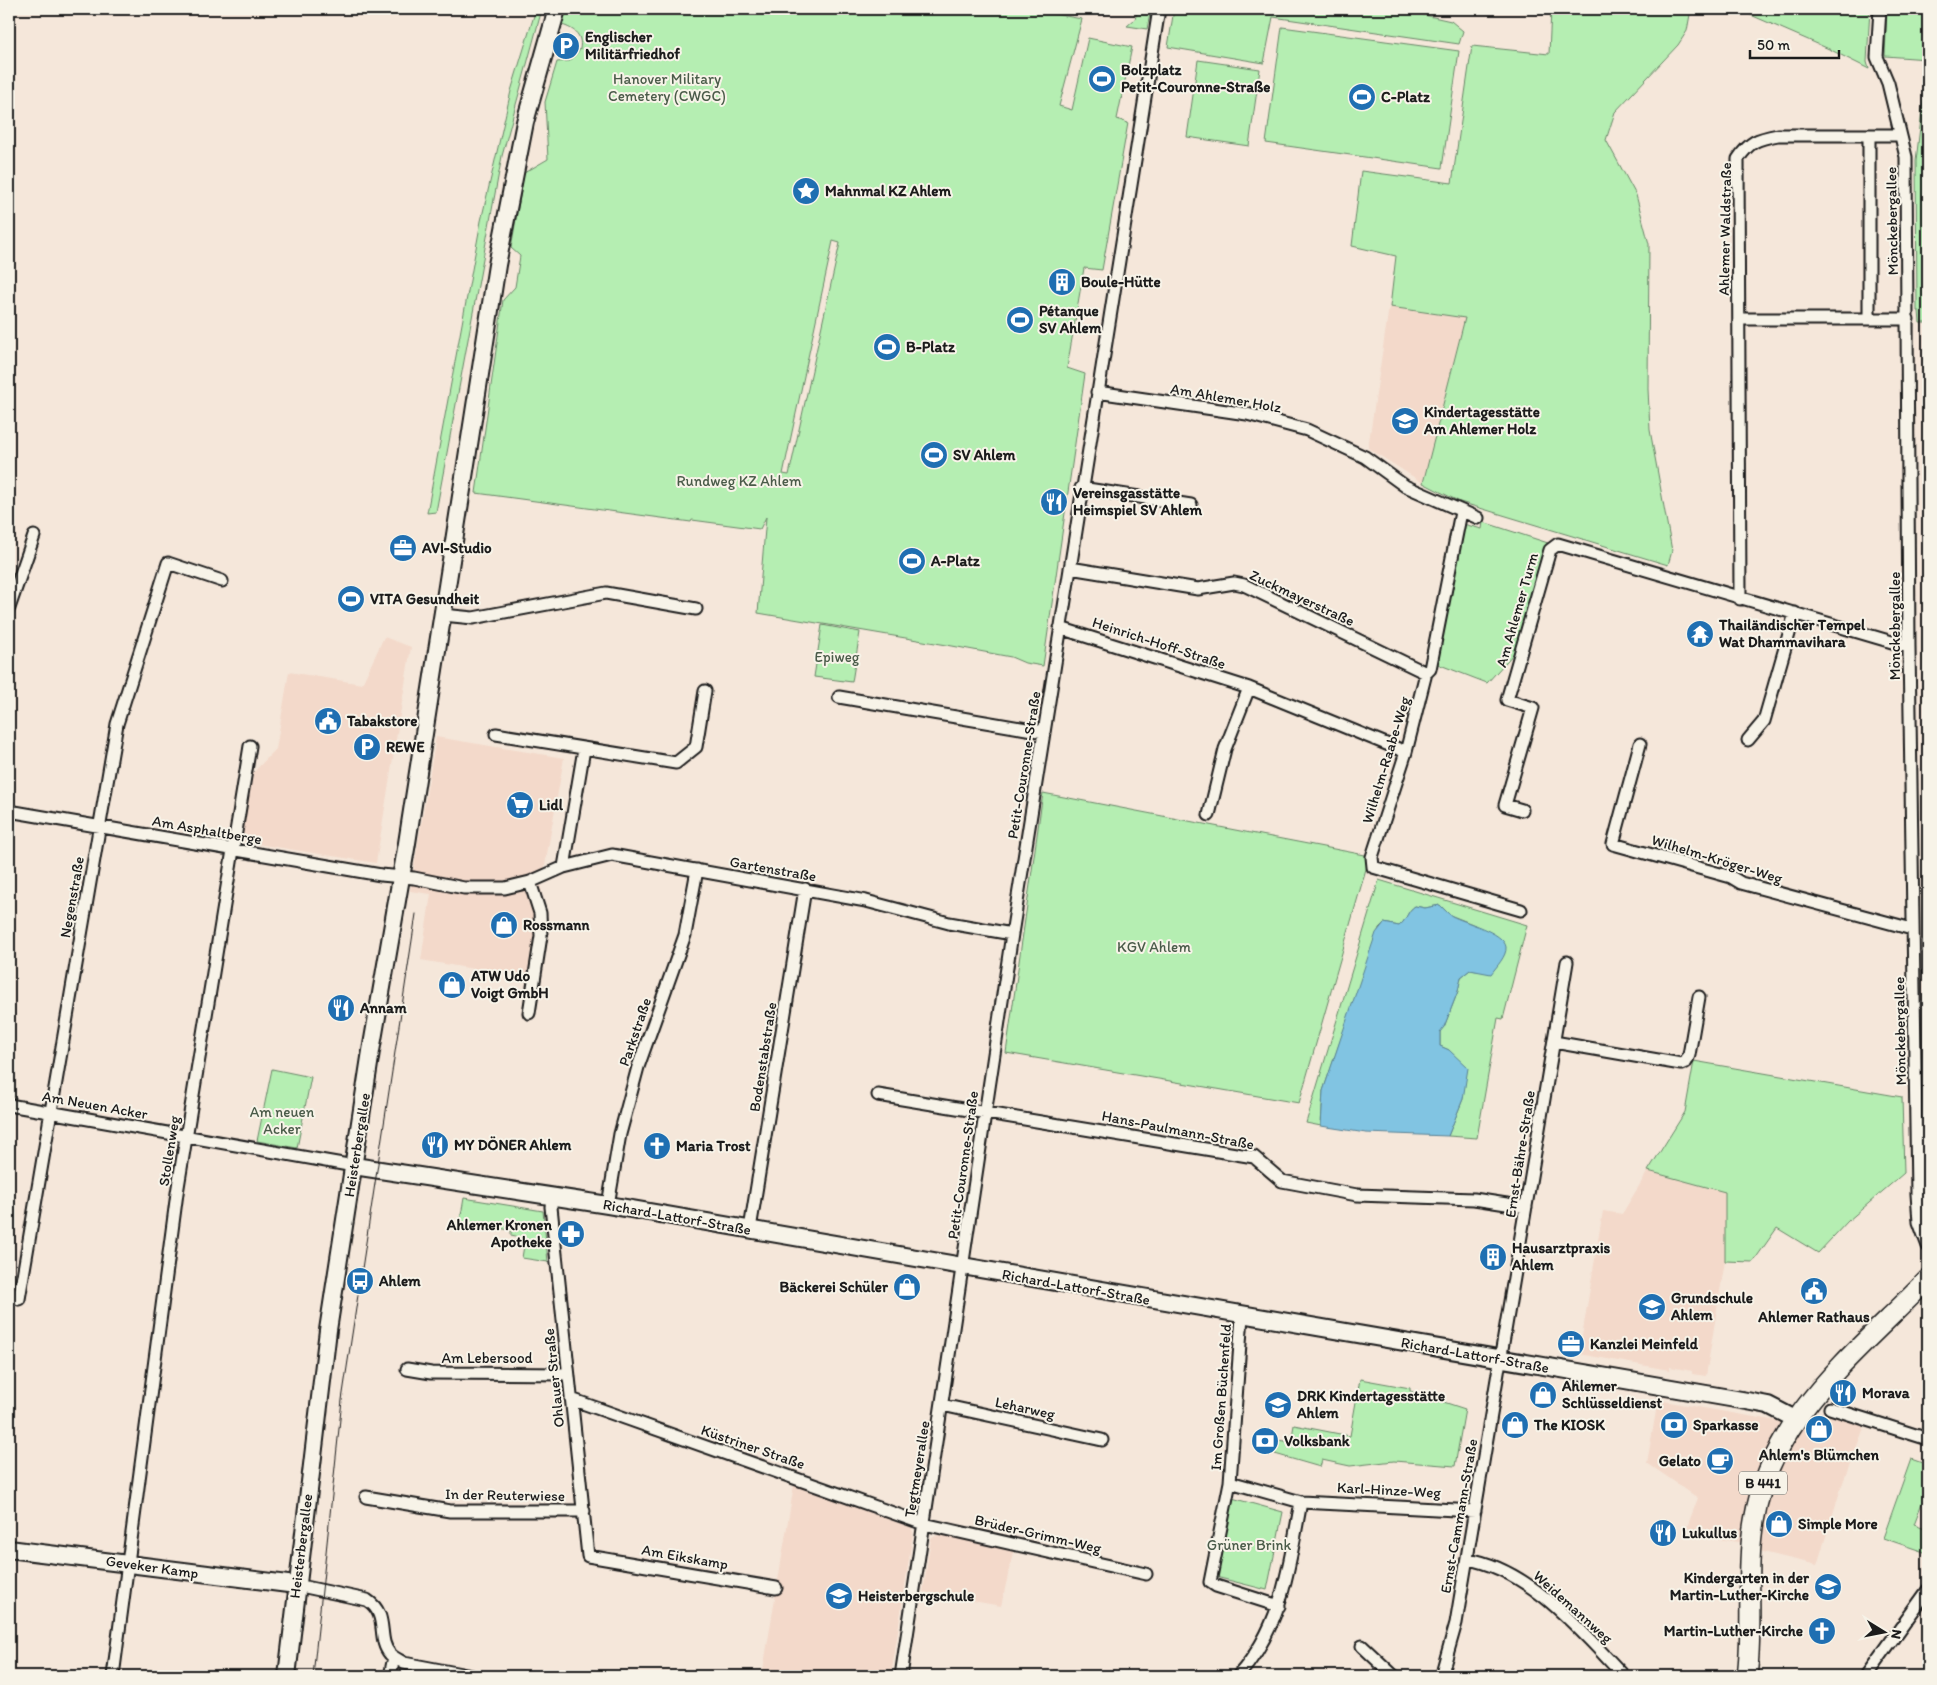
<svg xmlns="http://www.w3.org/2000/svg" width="1937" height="1685" font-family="Itim,sans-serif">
<rect width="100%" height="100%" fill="#f5e7da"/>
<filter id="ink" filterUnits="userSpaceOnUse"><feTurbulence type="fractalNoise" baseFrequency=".02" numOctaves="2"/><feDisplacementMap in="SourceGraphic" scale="10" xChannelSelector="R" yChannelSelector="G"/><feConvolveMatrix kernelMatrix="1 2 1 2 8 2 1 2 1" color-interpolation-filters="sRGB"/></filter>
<g filter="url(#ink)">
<path fill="#f3d9ca" d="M1389,307L1465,318L1423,483L1368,448Z
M384,637L411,647L376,863L238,841L247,779L276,749L289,672L362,684Z
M436,737L564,758L541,888L547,935L538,980L421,960L431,894L410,891Z
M1648,1171L1725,1192V1261L1706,1376L1692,1374V1371L1670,1367L1669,1370L1579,1354L1603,1211L1622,1214Z
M1658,1400L1806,1426L1822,1411L1865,1425L1842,1485L1817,1565L1763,1552L1739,1542L1706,1537L1687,1527L1698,1498L1647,1463Z
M794,1485L911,1527L913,1533L891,1676H762Z
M941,1534L1014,1549L1001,1606L923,1592L931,1538Z"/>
<path fill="#b5eeb2" stroke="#688567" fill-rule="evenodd" d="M536,9H542L502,156L436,512L427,513L481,221L511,91Z
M563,9H1027L1082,19L1059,106L1072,110L1088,38L1132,47L1117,119L1128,123L1102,270L1084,268L1067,368L1085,374L1043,666L1025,663L1011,657L947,645L758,613L766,517L760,529L692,520L691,522L476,493L503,300L515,287L520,256L511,248L524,173L548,159L545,102L557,62L570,61L580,49C583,33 572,28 559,24ZM833,241L840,243L789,475L783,474Z
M1138,9H1151L1147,29L1127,26L1135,19Z
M1174,9H1411V12L1451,21L1463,31L1459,44L1273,17L1264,63L1168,47Z
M1551,9H1691L1687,31L1678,45L1615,112L1606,140L1636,195L1649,244L1648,389L1650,430L1672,551L1668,565L1460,502L1423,483L1465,318L1390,307L1396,256L1352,246L1361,171L1452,183L1472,46L1549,54Z
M1737,9H1870L1867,62L1869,69L1829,49Z
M1887,9H1928V323H1920L1919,311H1917L1916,161L1928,59L1885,56Z
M1282,27L1459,51L1442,168L1266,143Z
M1198,60L1260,69L1249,146L1187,137Z
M1483,522L1548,543L1515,652L1487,683L1435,663L1463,524L1482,529Z
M822,625L860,632L852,682L814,677Z
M1923,636H1928V703H1924Z
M1043,793L1365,855L1368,862L1299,1103L1006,1053Z
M1379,880L1527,925L1503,1019L1498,1018L1477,1138L1448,1136L1463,1099L1449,1050L1440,1046V1031L1444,1027L1458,991L1461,977L1470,970L1477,971L1475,925L1450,915L1440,905L1425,908L1415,906C1407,911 1407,920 1399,926L1384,923L1379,928L1323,1091L1321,1126L1306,1123Z
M1694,1061L1902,1097L1904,1173L1848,1221L1818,1253L1777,1228L1753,1262L1725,1261V1192L1648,1171L1685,1112Z
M272,1069L311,1077L297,1148L257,1141Z
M464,1198L543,1211L548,1262L522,1258L525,1239L511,1236V1230L482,1226L481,1231L459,1227Z
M1360,1379L1410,1388V1391L1465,1409L1455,1466L1394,1461L1350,1466L1322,1460L1320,1467L1275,1454L1277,1440L1291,1442L1294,1425L1350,1436Z
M1911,1459L1928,1465V1487L1914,1524L1928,1529L1927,1553L1883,1538Z
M1232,1498L1283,1512L1267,1590L1216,1577Z"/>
<path fill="#81c4e2" stroke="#598193" d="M1440,905C1444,909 1447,913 1452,916C1463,922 1504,932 1506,947C1507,956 1496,967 1491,974L1470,970L1461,977L1458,991L1444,1027L1440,1032V1046L1449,1050L1468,1068L1463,1099L1448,1136L1366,1133L1321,1126L1323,1091L1376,933L1384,923L1399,926C1407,920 1407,911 1415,906L1425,908Z"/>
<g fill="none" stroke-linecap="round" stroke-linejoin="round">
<g stroke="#1c1c1c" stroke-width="15">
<path id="street" d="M1880,9L1877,57L1888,83L1906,157L1909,647L1917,1194L1919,1222L1928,1246
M1869,135V318
M1739,319H1908
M1097,392L1247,414L1307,430L1365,457L1405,486L1478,518
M1081,488L1191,505
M1461,512L1430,669L1426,673L1406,752L1372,857L1373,867L1521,910
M1070,568L1198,589L1234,583L1244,585L1426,673
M1740,599L1738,159C1750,141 1757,139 1778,135H1899
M9,608L34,536
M443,615L473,618L606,593L696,609
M1060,628L1249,688L1406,752
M839,697L1044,732
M496,734L676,763L696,747L705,691
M1748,740L1764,721L1795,613
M1640,744L1613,844L1731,877L1741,883L1912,929
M1522,810L1505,805L1533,708L1507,700L1550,550L1558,544L1909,647
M9,811L381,875L414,878L464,888H505L530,882L564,867L612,855L866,901L949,923L1012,934
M1209,815L1225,749L1249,688
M564,867L584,749
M529,1013L541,936L540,913L530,882
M1554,1042L1681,1064L1686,1062L1689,1055L1699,997
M878,1095L1254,1157L1282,1181L1357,1195L1474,1199L1526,1207
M9,1105L354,1166
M552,1196L551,1207L588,1556L776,1588
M608,1205L620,1134L638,1067L685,935L697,870
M750,1229L805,889
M19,1299L117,724L168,563L222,581
M407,1369L431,1373L568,1374
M571,1399L924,1524L1146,1574
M942,1405L1102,1440
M1830,1408L1928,1439
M1230,1482L1210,1582L1216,1586L1279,1606
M366,1497L450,1511H584
M1301,1502L1475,1511
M1467,1559C1530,1569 1582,1632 1624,1676
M296,1585L367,1600C390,1615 376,1638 390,1654C394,1658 399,1660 404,1663L472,1676
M1362,1646L1394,1676
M113,1676L177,1193L250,746
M390,1676L394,1657
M901,1676L1012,934L1159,9
M1238,1676C1283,1626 1289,1565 1301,1502L1230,1482L1242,1316
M1441,1676L1456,1623L1567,962
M1866,1676L1928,1590"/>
</g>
<g stroke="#1c1c1c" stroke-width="20">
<path id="secondary" d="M354,1166L608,1205L1747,1401L1768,1405L1795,1419
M9,1549L296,1585
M287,1676L328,1330L371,1051L407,843L497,265L525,122L557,9"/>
</g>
<g stroke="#1c1c1c" stroke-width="22">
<path id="primary" d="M1747,1676C1754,1625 1745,1572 1754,1521C1771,1415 1858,1352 1928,1279"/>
</g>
<use href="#street" stroke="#f7f3e8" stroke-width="11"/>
<use href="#secondary" stroke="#f7f3e8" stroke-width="16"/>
<use href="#primary" stroke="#f7f3e8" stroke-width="19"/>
<path stroke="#1c1c1c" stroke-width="1" d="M313,1676L342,1400L416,914"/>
</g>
</g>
<defs>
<g id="parking-disc" transform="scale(1.4375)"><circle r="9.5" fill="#1f6fb2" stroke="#f7f3e8"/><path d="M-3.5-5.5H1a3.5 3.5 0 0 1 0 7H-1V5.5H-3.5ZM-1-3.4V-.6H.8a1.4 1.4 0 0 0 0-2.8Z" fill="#fff"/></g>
<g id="stadium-disc" transform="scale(1.4375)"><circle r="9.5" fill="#1f6fb2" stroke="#f7f3e8"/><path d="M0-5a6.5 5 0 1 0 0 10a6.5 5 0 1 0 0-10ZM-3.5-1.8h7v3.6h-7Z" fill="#fff"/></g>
<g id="sight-disc" transform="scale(1.4375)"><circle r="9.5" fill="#1f6fb2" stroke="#f7f3e8"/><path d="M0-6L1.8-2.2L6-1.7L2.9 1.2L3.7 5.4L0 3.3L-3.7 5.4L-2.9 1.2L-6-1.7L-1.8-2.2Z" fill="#fff"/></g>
<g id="building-disc" transform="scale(1.4375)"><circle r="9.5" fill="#1f6fb2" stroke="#f7f3e8"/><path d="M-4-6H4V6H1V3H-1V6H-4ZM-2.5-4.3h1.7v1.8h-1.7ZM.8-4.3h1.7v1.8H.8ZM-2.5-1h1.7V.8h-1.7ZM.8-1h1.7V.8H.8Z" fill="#fff"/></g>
<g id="school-disc" transform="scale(1.4375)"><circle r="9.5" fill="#1f6fb2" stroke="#f7f3e8"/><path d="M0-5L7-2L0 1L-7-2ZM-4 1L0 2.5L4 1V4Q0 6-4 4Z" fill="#fff"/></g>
<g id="restaurant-disc" transform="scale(1.4375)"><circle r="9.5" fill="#1f6fb2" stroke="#f7f3e8"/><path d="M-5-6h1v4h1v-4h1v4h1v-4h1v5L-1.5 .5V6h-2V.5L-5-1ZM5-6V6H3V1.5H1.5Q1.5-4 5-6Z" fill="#fff"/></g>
<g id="office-disc" transform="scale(1.4375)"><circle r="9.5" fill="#1f6fb2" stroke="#f7f3e8"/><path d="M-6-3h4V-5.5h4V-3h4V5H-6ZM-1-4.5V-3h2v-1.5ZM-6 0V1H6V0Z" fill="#fff"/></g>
<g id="temple-disc" transform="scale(1.4375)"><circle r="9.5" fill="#1f6fb2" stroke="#f7f3e8"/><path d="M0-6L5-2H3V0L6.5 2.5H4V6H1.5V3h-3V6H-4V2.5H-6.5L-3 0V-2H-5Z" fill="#fff"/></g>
<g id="civic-disc" transform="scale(1.4375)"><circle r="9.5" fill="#1f6fb2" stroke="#f7f3e8"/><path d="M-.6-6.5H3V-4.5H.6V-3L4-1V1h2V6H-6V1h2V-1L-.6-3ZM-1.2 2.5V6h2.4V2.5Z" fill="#fff"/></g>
<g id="supermarket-disc" transform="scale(1.4375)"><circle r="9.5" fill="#1f6fb2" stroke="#f7f3e8"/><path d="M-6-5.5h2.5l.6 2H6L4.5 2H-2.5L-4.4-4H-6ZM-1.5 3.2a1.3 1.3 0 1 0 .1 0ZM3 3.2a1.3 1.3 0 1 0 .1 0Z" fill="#fff"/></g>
<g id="shop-disc" transform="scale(1.4375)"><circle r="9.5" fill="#1f6fb2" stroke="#f7f3e8"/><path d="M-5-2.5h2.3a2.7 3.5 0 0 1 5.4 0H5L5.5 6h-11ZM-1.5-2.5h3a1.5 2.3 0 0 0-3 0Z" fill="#fff"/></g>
<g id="church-disc" transform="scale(1.4375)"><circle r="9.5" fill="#1f6fb2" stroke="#f7f3e8"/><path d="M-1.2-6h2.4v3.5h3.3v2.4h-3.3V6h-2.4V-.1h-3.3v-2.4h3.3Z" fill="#fff"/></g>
<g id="pharmacy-disc" transform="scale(1.4375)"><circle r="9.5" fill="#1f6fb2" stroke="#f7f3e8"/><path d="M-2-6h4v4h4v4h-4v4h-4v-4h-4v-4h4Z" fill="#fff"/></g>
<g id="bus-disc" transform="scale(1.4375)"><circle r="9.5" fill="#1f6fb2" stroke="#f7f3e8"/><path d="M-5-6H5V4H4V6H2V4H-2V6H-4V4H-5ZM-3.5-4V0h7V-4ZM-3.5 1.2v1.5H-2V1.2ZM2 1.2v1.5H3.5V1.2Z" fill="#fff"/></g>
<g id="bank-disc" transform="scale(1.4375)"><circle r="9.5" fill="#1f6fb2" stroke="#f7f3e8"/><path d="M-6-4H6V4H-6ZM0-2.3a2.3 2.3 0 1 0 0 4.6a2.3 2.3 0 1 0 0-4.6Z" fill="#fff"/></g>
<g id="cafe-disc" transform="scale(1.4375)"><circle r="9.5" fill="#1f6fb2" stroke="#f7f3e8"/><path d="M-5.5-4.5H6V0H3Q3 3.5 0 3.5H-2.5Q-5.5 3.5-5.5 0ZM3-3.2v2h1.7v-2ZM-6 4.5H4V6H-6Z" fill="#fff"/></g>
</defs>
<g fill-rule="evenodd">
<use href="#parking-disc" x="566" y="46"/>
<use href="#stadium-disc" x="1102" y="79"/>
<use href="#stadium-disc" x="1362" y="97"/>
<use href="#sight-disc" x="806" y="191"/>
<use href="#building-disc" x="1062" y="282"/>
<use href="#stadium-disc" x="1020" y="320"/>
<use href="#stadium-disc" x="887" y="347"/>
<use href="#school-disc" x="1405" y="421"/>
<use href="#stadium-disc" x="934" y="455"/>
<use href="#restaurant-disc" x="1054" y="502"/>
<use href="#office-disc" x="403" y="548"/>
<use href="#stadium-disc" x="912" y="561"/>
<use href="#stadium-disc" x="351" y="599"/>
<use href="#temple-disc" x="1700" y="634"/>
<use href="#civic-disc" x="328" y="721"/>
<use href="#parking-disc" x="367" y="747"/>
<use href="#supermarket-disc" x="520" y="805"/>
<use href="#shop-disc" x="504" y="925"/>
<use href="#shop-disc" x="452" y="985"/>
<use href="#restaurant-disc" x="341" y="1008"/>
<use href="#restaurant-disc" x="435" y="1145"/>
<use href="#church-disc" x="657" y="1146"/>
<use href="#pharmacy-disc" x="571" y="1234"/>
<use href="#building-disc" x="1493" y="1257"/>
<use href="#bus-disc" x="360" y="1281"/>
<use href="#shop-disc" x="907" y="1287"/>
<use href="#civic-disc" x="1814" y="1291"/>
<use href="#school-disc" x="1652" y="1307"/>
<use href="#office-disc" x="1571" y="1344"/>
<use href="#restaurant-disc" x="1843" y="1393"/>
<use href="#shop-disc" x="1543" y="1395"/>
<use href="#school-disc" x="1278" y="1405"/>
<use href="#shop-disc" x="1515" y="1425"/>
<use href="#bank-disc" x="1674" y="1425"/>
<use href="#shop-disc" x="1819" y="1429"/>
<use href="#bank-disc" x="1265" y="1441"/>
<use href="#cafe-disc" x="1720" y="1461"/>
<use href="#shop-disc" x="1779" y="1524"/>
<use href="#restaurant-disc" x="1663" y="1533"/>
<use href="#school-disc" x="1828" y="1587"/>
<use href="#school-disc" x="839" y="1596"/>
<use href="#church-disc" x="1822" y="1631"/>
</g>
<g text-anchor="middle" stroke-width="4" stroke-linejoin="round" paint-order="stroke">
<rect fill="#f7f3e8" stroke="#5e5c59" stroke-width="1" x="1739" y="1471.5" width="48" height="23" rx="4"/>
<g font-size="14" font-weight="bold" fill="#1c1c1c">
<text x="1763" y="1488">B 441</text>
</g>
<g font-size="15" font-weight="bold" fill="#1c1c1c" stroke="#f7f3e8" text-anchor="start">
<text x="585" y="42">Englischer<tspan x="585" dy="17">Militärfriedhof</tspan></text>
<text x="1121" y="75">Bolzplatz<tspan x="1121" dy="17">Petit-Couronne-Straße</tspan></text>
<text x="1381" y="102">C-Platz</text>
<text x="825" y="196">Mahnmal KZ Ahlem</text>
<text x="1081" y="287">Boule-Hütte</text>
<text x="1039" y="316">Pétanque<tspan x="1039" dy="17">SV Ahlem</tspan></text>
<text x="906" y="352">B-Platz</text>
<text x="1424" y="417">Kindertagesstätte<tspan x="1424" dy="17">Am Ahlemer Holz</tspan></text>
<text x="953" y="460">SV Ahlem</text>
<text x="1073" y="498">Vereinsgasstätte<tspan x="1073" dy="17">Heimspiel SV Ahlem</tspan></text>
<text x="422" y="553">AVI-Studio</text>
<text x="931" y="566">A-Platz</text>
<text x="370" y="604">VITA Gesundheit</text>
<text x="1719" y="630">Thailändischer Tempel<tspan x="1719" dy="17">Wat Dhammavihara</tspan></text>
<text x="347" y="726">Tabakstore</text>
<text x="386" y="752">REWE</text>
<text x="539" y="810">Lidl</text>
<text x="523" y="930">Rossmann</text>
<text x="471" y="981">ATW Udo<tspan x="471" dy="17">Voigt GmbH</tspan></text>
<text x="360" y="1013">Annam</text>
<text x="454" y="1150">MY DÖNER Ahlem</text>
<text x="676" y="1151">Maria Trost</text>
<text x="552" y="1230" text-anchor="end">Ahlemer Kronen<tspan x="552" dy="17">Apotheke</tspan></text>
<text x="1512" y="1253">Hausarztpraxis<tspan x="1512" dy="17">Ahlem</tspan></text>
<text x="379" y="1286">Ahlem</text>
<text x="888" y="1292" text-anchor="end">Bäckerei Schüler</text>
<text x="1671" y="1303">Grundschule<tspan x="1671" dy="17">Ahlem</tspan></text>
<text x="1814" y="1322" text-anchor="middle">Ahlemer Rathaus</text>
<text x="1590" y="1349">Kanzlei Meinfeld</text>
<text x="1562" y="1391">Ahlemer<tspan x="1562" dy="17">Schlüsseldienst</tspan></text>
<text x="1862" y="1398">Morava</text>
<text x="1297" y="1401">DRK Kindertagesstätte<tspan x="1297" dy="17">Ahlem</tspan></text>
<text x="1534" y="1430">The KIOSK</text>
<text x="1693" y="1430">Sparkasse</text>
<text x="1284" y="1446">Volksbank</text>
<text x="1819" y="1460" text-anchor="middle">Ahlem's Blümchen</text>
<text x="1701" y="1466" text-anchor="end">Gelato</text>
<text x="1798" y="1529">Simple More</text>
<text x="1682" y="1538">Lukullus</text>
<text x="1809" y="1583" text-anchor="end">Kindergarten in der<tspan x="1809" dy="17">Martin-Luther-Kirche</tspan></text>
<text x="858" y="1601">Heisterbergschule</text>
<text x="1803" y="1636" text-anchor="end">Martin-Luther-Kirche</text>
</g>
<g font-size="15" fill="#4a5b49" stroke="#f7f3e8">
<text x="667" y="84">Hanover Military<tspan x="667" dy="17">Cemetery (CWGC)</tspan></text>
<text x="739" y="486">Rundweg KZ Ahlem</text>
<text x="837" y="662">Epiweg</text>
<text x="1154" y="952">KGV Ahlem</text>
<text x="282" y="1117">Am neuen<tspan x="282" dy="17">Acker</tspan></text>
<text x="1249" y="1550">Grüner Brink</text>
</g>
<g font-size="15" fill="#1c1c1c" stroke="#f7f3e8">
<text transform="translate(1892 221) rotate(-91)" y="5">Mönckebergallee</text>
<text transform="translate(1725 229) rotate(-89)" y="5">Ahlemer Waldstraße</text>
<text transform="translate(1226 398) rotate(10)" y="5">Am Ahlemer Holz</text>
<text transform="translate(1302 598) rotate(25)" y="5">Zuckmayerstraße</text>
<text transform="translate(1517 610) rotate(-74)" y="5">Am Ahlemer Turm</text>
<text transform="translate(1895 626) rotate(-90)" y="5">Mönckebergallee</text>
<text transform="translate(1159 643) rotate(18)" y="5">Heinrich-Hoff-Straße</text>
<text transform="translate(1386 760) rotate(-73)" y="5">Wilhelm-Raabe-Weg</text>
<text transform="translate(1024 765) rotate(-81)" y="5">Petit-Couronne-Straße</text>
<text transform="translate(207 830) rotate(10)" y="5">Am Asphaltberge</text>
<text transform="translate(1717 859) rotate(17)" y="5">Wilhelm-Kröger-Weg</text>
<text transform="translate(773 869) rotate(10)" y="5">Gartenstraße</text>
<text transform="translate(72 897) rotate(-80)" y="5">Negenstraße</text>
<text transform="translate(1900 1031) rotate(-91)" y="5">Mönckebergallee</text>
<text transform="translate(635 1032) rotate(-71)" y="5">Parkstraße</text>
<text transform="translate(763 1057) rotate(-81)" y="5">Bodenstabstraße</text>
<text transform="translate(95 1105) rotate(10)" y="5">Am Neuen Acker</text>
<text transform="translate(1178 1130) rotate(11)" y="5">Hans-Paulmann-Straße</text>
<text transform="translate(357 1145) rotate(-81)" y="5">Heisterbergallee</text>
<text transform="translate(169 1151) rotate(-81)" y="5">Stollenweg</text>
<text transform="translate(1520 1154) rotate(-81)" y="5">Ernst-Bähre-Straße</text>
<text transform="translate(963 1165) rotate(-82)" y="5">Petit-Couronne-Straße</text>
<text transform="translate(677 1217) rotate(10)" y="5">Richard-Lattorf-Straße</text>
<text transform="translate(1076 1287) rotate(10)" y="5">Richard-Lattorf-Straße</text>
<text transform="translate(1475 1355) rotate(10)" y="5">Richard-Lattorf-Straße</text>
<text x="487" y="1363">Am Lebersood</text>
<text transform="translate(554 1378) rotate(-96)" y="5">Ohlauer Straße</text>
<text transform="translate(1221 1397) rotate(-86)" y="5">Im Großen Büchenfeld</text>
<text transform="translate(1025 1408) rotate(12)" y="5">Leharweg</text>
<text transform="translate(753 1447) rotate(19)" y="5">Küstriner Straße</text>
<text transform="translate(917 1469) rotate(-81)" y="5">Tegtmeyerallee</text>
<text transform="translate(1389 1490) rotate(3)" y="5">Karl-Hinze-Weg</text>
<text transform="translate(505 1495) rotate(1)" y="5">In der Reuterwiese</text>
<text transform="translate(1459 1516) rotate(-80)" y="5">Ernst-Cammann-Straße</text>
<text transform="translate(1038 1534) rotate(13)" y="5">Brüder-Grimm-Weg</text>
<text transform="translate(301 1546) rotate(-83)" y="5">Heisterbergallee</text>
<text transform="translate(685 1557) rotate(10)" y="5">Am Eikskamp</text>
<text transform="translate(152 1567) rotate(8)" y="5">Geveker Kamp</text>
<text transform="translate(1573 1607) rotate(42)" y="5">Weidemannweg</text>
</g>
</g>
<rect width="1937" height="1685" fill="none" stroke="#f7f3e8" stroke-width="30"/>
<rect x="15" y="15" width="1907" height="1655" fill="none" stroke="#1c1c1c" stroke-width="2" filter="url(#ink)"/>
<g transform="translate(1884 1632) rotate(100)" stroke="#f7f3e8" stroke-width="4" paint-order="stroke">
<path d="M0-4L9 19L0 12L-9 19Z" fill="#1c1c1c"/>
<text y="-8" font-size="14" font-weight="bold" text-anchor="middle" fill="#1c1c1c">N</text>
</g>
<path d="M1750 50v8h89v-8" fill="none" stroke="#1c1c1c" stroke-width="2.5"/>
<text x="1757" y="50" font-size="15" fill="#1c1c1c" stroke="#f7f3e8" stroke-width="4" paint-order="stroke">50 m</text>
</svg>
